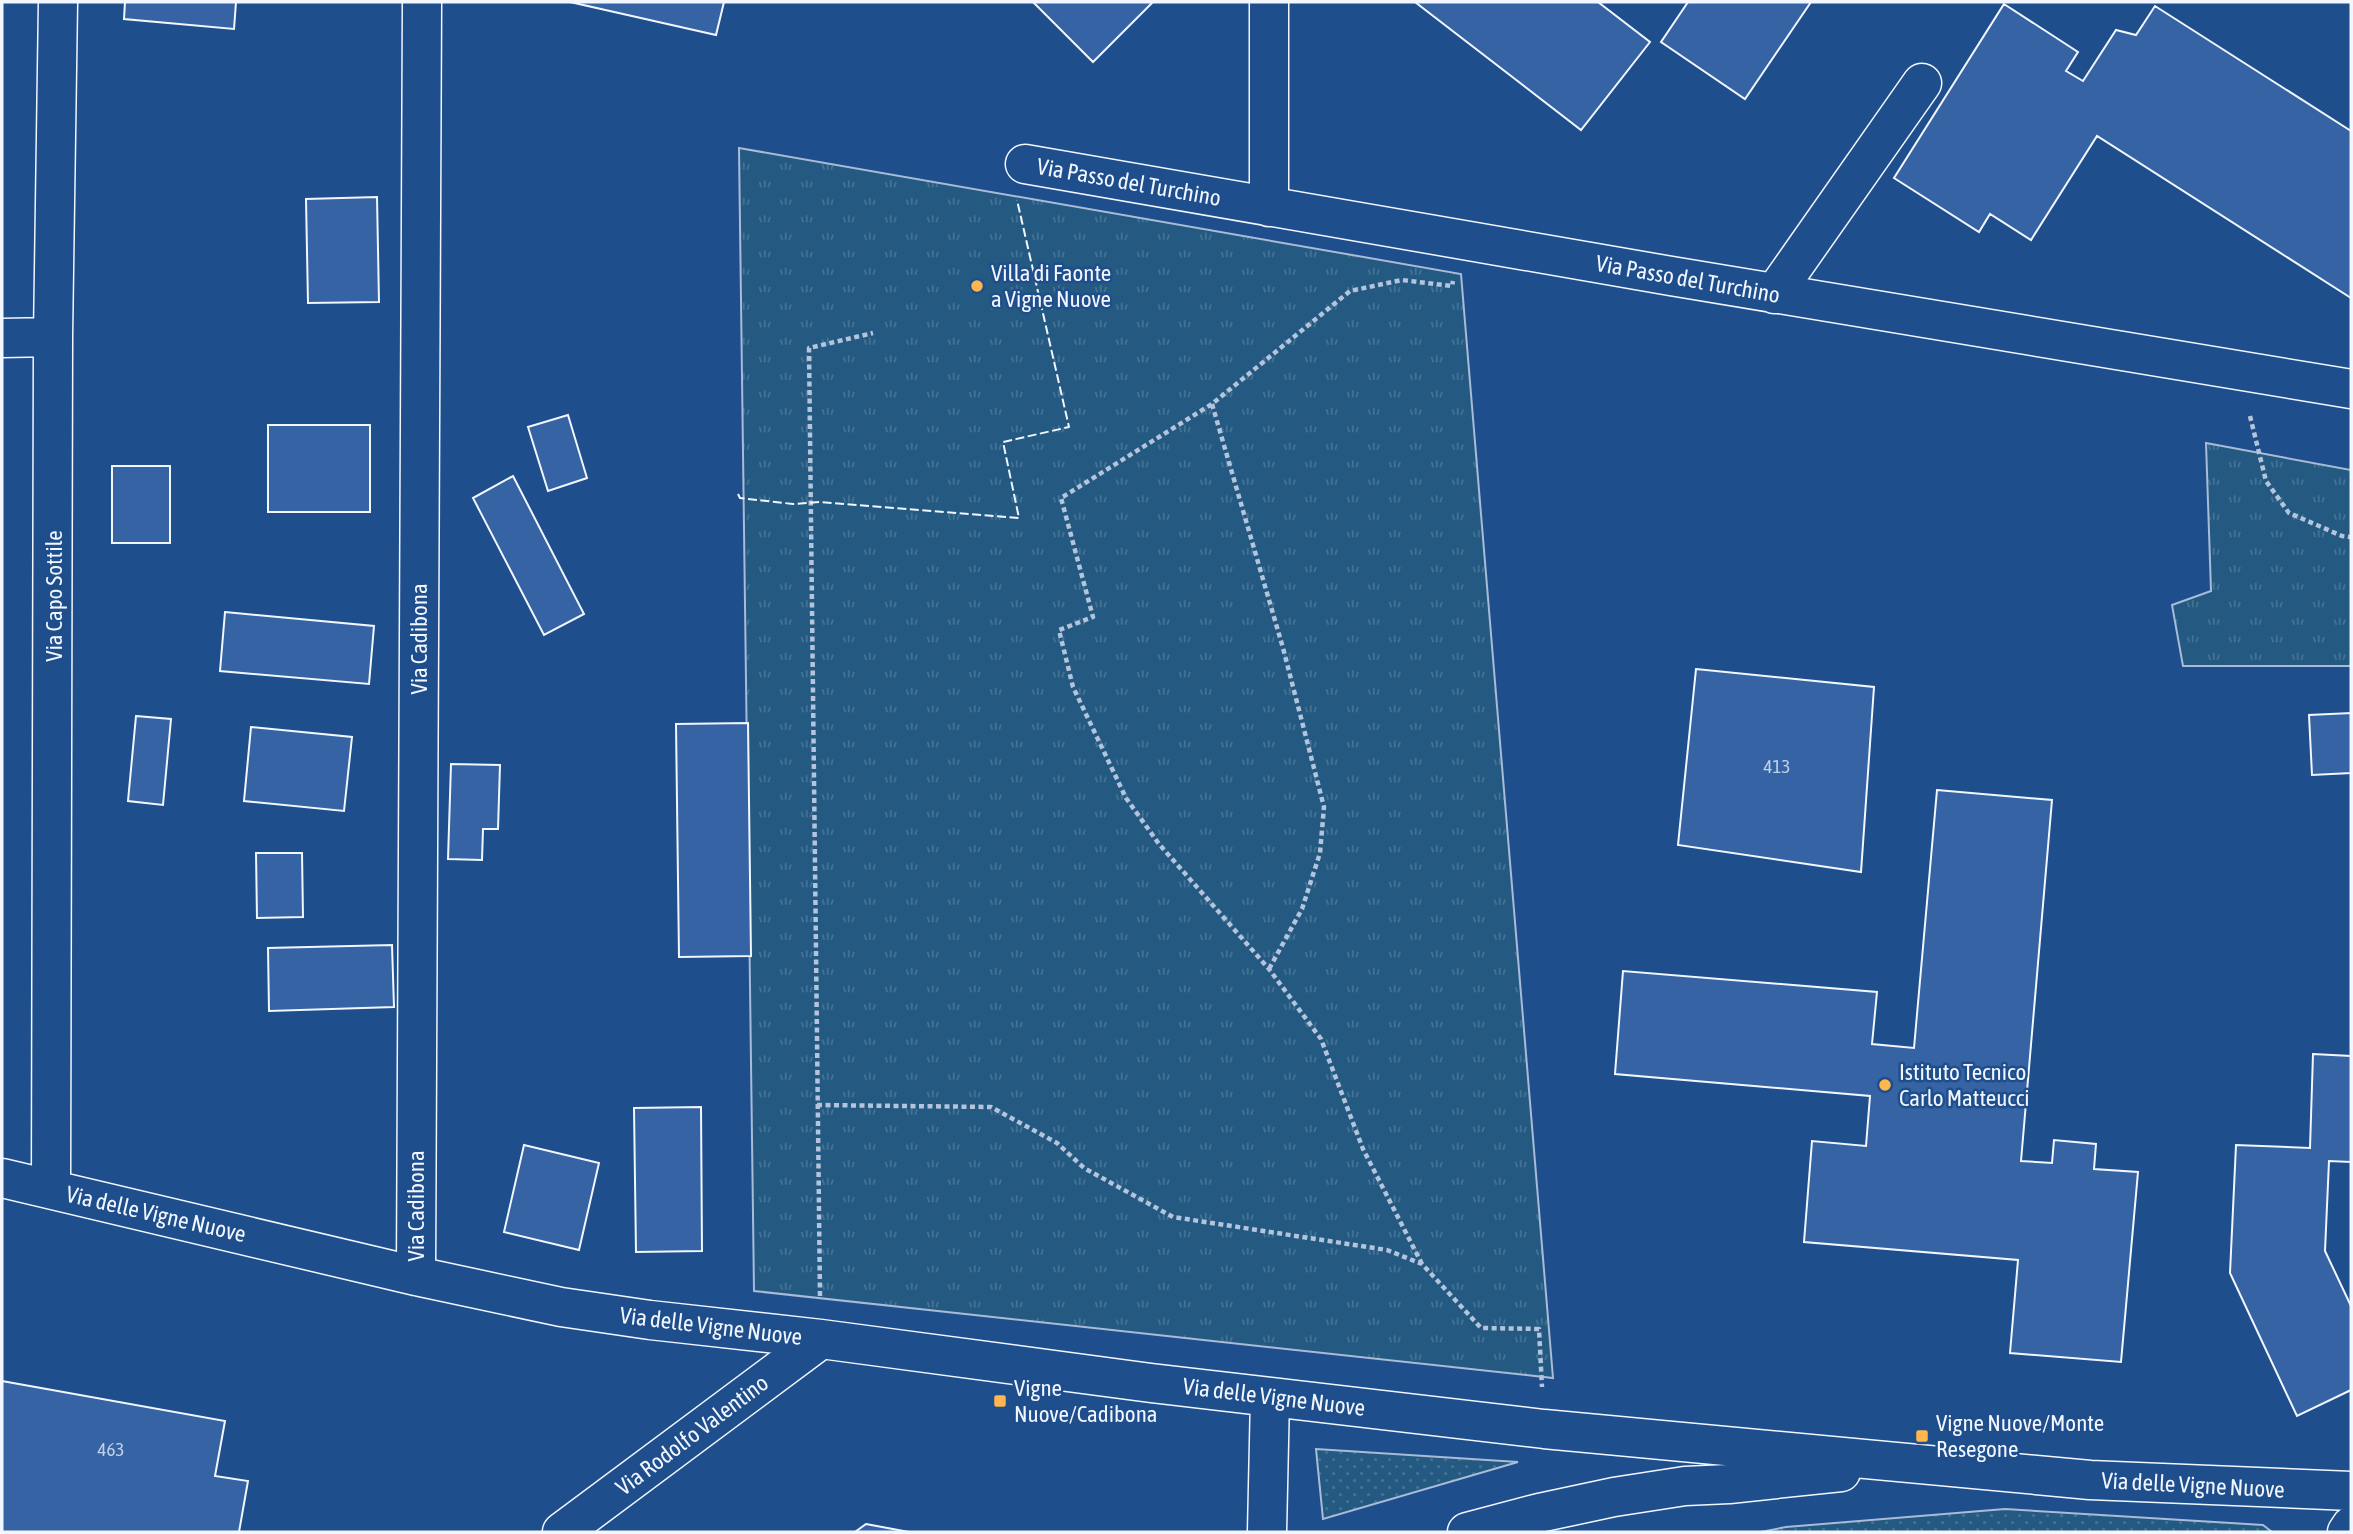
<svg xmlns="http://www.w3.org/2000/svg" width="2353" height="1534" font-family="'Asap Condensed',sans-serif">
<defs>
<pattern id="grass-dots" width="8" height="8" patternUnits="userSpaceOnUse" patternTransform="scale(1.75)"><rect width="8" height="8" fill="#245a82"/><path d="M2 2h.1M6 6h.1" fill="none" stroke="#447295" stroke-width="1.8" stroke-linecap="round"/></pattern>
<pattern id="park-tufts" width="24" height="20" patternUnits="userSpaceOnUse" patternTransform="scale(1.75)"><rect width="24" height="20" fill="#245a82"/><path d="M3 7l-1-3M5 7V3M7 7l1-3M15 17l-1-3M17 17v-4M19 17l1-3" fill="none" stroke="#447295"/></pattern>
</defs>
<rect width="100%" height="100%" fill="#1f4e8c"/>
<path fill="url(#grass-dots)" stroke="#a8bbd7" stroke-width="2" d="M1316,1449L1518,1462L1323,1519Z
M2005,1509L2263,1525L2272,1532H1761L1786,1527Z"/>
<path fill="url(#park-tufts)" stroke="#a8bbd7" stroke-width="2" d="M739,148L1461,274L1553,1378L754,1291Z
M2206,443L2351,470V666H2183L2172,605L2211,591Z"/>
<path fill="#3563a3" stroke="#f2f6ff" stroke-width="2" d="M125,2H236L234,29L124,19Z
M570,2H724L716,35Z
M1033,2H1153L1093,62Z
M1415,2H1598L1650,42L1581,130Z
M1688,2H1811L1745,99L1661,42Z
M2004,4L2078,52L2066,71L2083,81L2116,30L2136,35L2155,6L2351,131V298L2097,136L2031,240L1990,214L1979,232L1894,178Z
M377,197L379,302L308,303L306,199Z
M568,415L587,478L548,491L528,427Z
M268,425H370V512H268Z
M112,466H170V543H112Z
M513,476L584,614L544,635L473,498Z
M225,612L374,626L369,684L220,671Z
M1696,669L1874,687L1861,872L1678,845Z
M2351,713V773L2312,775L2309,715Z
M136,716L171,719L163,805L128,801Z
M748,723L751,956L679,957L676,724Z
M251,727L352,737L344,811L244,801Z
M451,764L500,765L498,829H483L482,860L448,859Z
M1937,790L2052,800L2021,1161L2052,1163L2054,1140L2096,1144L2094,1169L2138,1172L2121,1362L2010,1353L2018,1260L1804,1242L1812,1141L1866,1146L1870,1096L1615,1074L1623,971L1877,992L1872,1044L1914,1048Z
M256,853H302L303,917L257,918Z
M392,945L394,1007L269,1011L268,948Z
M2313,1054L2351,1056V1162L2329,1161L2325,1251L2351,1306V1390L2297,1416L2230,1273L2236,1145L2310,1148Z
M701,1107L702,1251L636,1252L634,1108Z
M524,1145L599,1163L579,1250L504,1232Z
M2,1381L225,1421L215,1476L248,1481L239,1532H2Z
M866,1524L909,1532H855Z"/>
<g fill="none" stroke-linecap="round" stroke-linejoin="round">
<g stroke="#f2f6ff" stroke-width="41">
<path id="minor" d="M1025,164L1671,276L2351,389
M1269,207V4
M1774,294L1922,83
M2,338L53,337
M2,1178L416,1276L561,1307L650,1320L821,1339L1151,1383L1544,1429L2090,1480L2351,1491
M51,1189L53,337L58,2
M416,1276L422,2
M562,1532L821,1339
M1267,1532L1270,1397
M1467,1532L1539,1513L1614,1497L1685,1486L1729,1484L1841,1472
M2347,1532L2351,1526"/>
</g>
<path stroke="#b3c4dc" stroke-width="4.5" stroke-dasharray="5 3.5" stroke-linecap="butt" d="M1212,404L1283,648L1324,807L1320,853L1302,909L1269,969
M2250,416L2266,481L2289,513L2342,536L2351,537
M817,1105L991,1107L1057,1143L1084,1168L1173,1217L1387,1250L1422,1264L1481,1328L1539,1329L1542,1387
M1422,1264L1363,1149L1321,1039L1269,969L1159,844L1126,798L1073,687L1059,630L1093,617L1061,498L1212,404L1350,291L1402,280L1452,286L1453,281
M820,1296L809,348L873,333"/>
<use href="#minor" stroke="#1f4e8c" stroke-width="38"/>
<path stroke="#f2f6ff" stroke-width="2" stroke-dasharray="9 3.5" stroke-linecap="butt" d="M738,494L740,498L793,504L820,502L1019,518L1003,442L1069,427L1017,200"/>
</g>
<g fill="#ffb74d" stroke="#1f4e8c" stroke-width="2.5">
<circle cx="977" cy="286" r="7"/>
<circle cx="1885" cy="1085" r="7"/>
<rect x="993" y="1394" width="14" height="14" rx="3.5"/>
<rect x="1915" y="1429" width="14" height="14" rx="3.5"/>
</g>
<g text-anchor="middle" stroke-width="5" stroke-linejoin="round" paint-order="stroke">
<g font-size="19" fill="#c3d1e8">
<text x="1777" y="773">413</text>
<text x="111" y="1456">463</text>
</g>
<g font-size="23" fill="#f2f6ff" stroke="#1f4e8c">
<text transform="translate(1129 182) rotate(10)" y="8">Via Passo del Turchino</text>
<text transform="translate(1688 279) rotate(10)" y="8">Via Passo del Turchino</text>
<text transform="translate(54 596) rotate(-90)" y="8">Via Capo Sottile</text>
<text transform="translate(419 639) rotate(-90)" y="8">Via Cadibona</text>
<text transform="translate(416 1206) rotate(-90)" y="8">Via Cadibona</text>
<text transform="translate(156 1214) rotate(13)" y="8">Via delle Vigne Nuove</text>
<text transform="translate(711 1326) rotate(7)" y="8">Via delle Vigne Nuove</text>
<text transform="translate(1274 1397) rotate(7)" y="8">Via delle Vigne Nuove</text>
<text transform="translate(692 1435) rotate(-37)" y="8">Via Rodolfo Valentino</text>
<text transform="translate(2193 1485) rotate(3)" y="8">Via delle Vigne Nuove</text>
</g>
<g font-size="23" fill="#f2f6ff" stroke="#1f4e8c" text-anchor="start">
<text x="991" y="281">Villa di Faonte<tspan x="991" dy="26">a Vigne Nuove</tspan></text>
<text x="1899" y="1080">Istituto Tecnico<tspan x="1899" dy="26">Carlo Matteucci</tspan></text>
<text x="1014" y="1396">Vigne<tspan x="1014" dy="26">Nuove/Cadibona</tspan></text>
<text x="1936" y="1431">Vigne Nuove/Monte<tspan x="1936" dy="26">Resegone</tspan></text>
</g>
</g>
<rect width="2353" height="1534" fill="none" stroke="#f2f6ff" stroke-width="7"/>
</svg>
